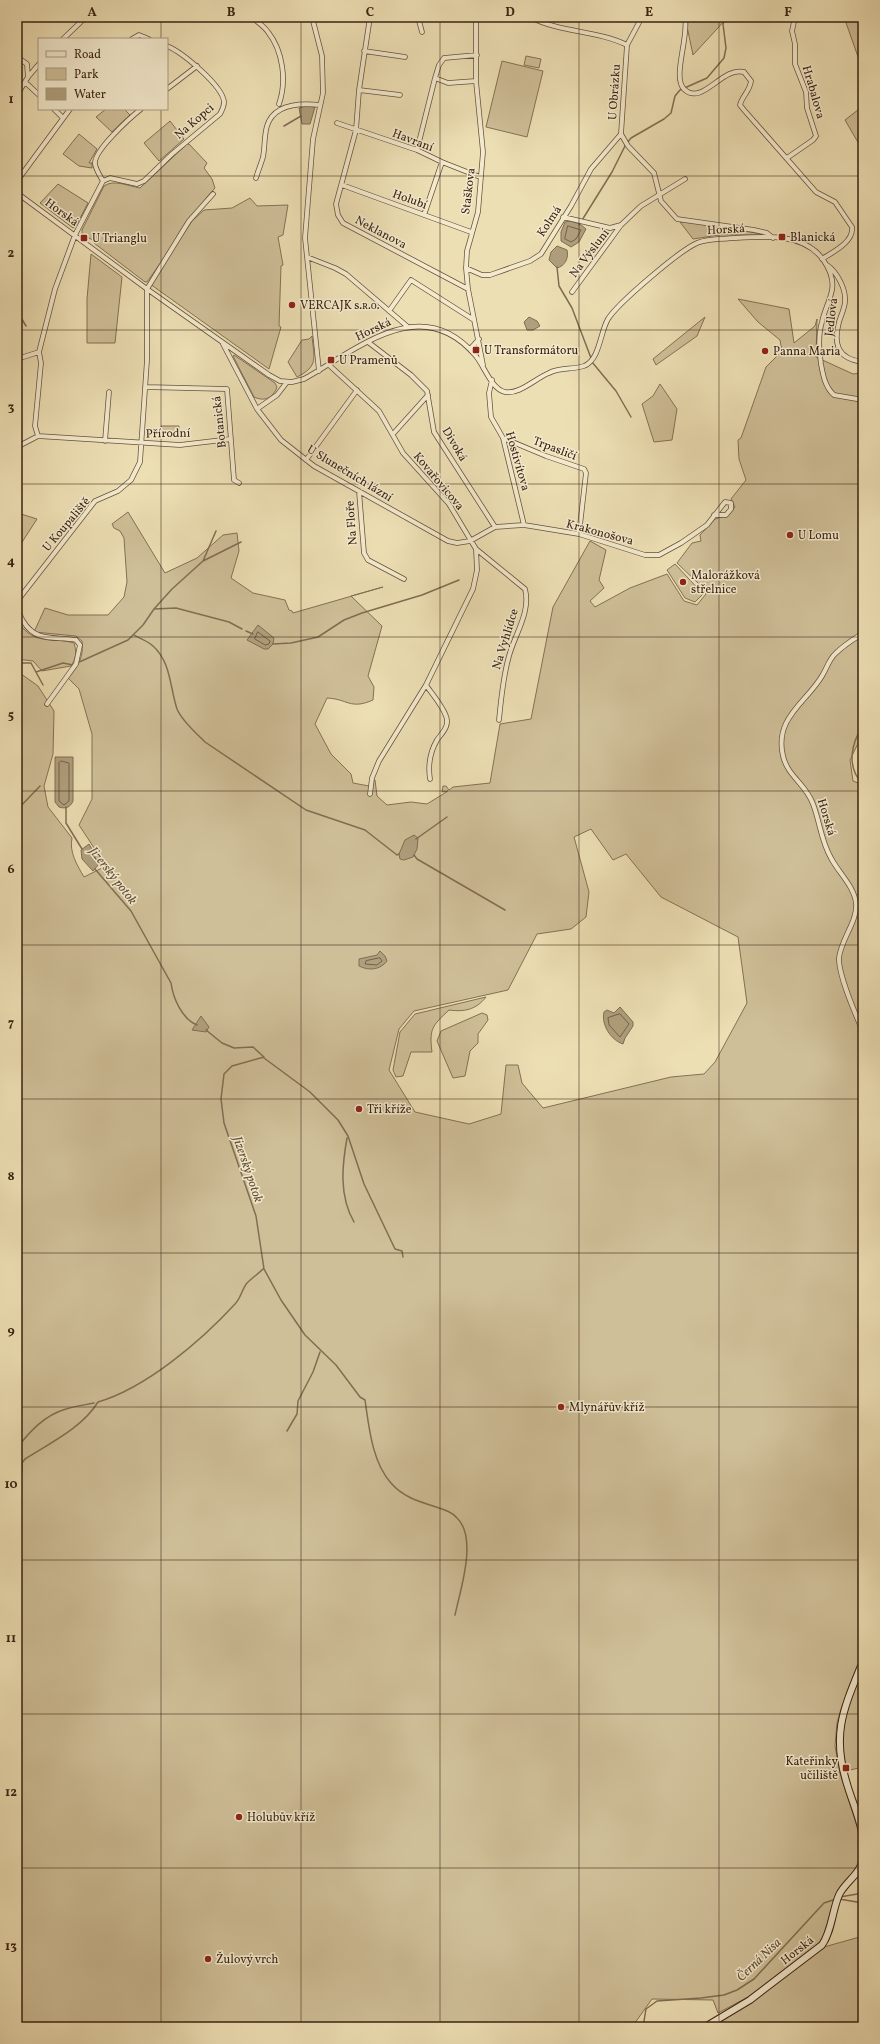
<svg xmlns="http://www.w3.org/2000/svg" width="880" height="2044" font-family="Vollkorn,serif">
<rect width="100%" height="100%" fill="#eddfb4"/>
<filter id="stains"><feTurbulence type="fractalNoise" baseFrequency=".005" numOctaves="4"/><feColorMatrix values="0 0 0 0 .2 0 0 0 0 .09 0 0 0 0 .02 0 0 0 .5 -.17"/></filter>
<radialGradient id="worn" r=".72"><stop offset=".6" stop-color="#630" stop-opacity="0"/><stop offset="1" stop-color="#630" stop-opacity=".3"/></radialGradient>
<path fill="#cfbf98" stroke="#847155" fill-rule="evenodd" d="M685,17H728L693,55Z
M844,17H863V71Z
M526,56L541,59L539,68L524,65Z
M502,61L543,71L527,137L486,127Z
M863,106V151L845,120Z
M106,109H124L130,115L112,132L96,117Z
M170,121L184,139L159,161L144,143Z
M79,134L97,149L89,163H92V168L79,166L63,154Z
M187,144H189L207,163L204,168L212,179L215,188L207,197L147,282H145L94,243L93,240L82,235V230L104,186C114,179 128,186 140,188Z
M58,184L88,203L76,226L73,228L40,203Z
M250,198L257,206L288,205L283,235L278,237L283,265L281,266L279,326L281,327L269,369L150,284L192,221L204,210L232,208Z
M688,221L767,235H719L693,239L680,222Z
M91,254L122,277L115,343H87V299Z
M738,299L789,309L794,343L815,326L817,319L816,357L853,374L863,373V733L850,760L853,781L863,785V1653L841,1709L837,1723L835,1746L840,1773L860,1836V1854L856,1870L837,1893L823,1937L819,1943L748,1997L718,2013L713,2000L652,1999L632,2027H17V671L38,686L54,711L53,754L44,786L48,807L72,838C69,852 77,865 84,877L106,866L79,825L92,799V734L79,689L68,678C78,667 84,657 82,641L76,636L34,632L45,608L68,615H108L124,597L127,582L124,538L120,531L114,528L112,524L128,512L165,573L197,558L223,535L237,533L239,551L231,578L253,593L285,600L289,610L292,611L293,613L383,587L351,596L382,626L368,676L374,687L373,700C350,710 348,699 327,698L315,724L331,754L351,774L353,783L369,786L371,780H375L377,796L387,805L411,802L427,804L448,791L442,792L443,786H446L449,790L453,787L490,783L500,724L531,719L553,607L590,541L606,550L599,580L604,588L590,601L595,607L630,588L667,574L684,601L697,605L706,594L699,584L677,563L692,543L701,541L700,535L715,519L728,515L735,507L731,499L746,480L739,459L738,440L741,438L766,367L782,351L780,340L758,322ZM591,829L613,860L626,854L661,897L738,937L747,1003L715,1062L704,1074L671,1077L543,1108L522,1083L518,1065H506L501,1114L469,1124L415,1112L389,1070L399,1029L414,1011L508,990L537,934L571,929L586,917L589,892L574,837Z
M705,317L697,336L656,365L653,359Z
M312,336C314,358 319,366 297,377L288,362L302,340L309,339Z
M234,355L275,383L277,387C273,398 265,402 254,397L233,356Z
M660,384L677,409L672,440L654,442L642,404L653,396Z
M161,426H179V433H162Z
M21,514L37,519L17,550V521Z
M675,564L703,594L695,602L685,598L667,570Z
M22,627C37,645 54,637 74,643C77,653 76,658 71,666L42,671L33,661L17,659V638Z
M486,997C476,1010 464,1012 449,1010C432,1026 429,1029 432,1052H411L403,1076L396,1077L393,1070L400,1032L415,1014Z
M482,1013L487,1015L488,1020L478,1034V1043L470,1051L465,1076L453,1078L437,1041L441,1031Z
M863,1668V1767L850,1770C827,1750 854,1691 863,1668Z
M863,1936V2027H710L824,1947Z"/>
<path fill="#b09f7d" stroke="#816d52" d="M306,106L315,107L310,124H302L299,108Z
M570,221L580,224L586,229L579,242L571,247L561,241V232L565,222Z
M557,246L567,250C569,258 565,266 557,268L549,260L551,252Z
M529,317L537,321L540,326L533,330H527L524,322Z
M258,625L274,638L273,644L268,649H264L247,640Z
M55,757H73V801C70,808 65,809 59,807L55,802Z
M414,835L418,838L417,849L413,857L404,860L400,859L399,854L405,840Z
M89,844L100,863L93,871L82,859L81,850Z
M380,951L385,956L387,961C380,970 369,971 359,966V959L377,955Z
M620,1007L633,1022V1026L625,1038L623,1044C611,1040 601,1025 604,1012L607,1010L614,1013Z
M201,1016L209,1027L206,1032L192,1030Z"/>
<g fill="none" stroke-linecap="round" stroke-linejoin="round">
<path stroke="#756148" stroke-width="1" d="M568,226L581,230L576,239L571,242L565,239Z
M258,632L270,641L269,644L265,645L255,639Z
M61,761L69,763V801L64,805L59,801V763Z
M380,958L382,961L377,965L365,964L366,961Z
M620,1014L629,1024L620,1037L609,1025L608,1018Z"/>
<path stroke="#816d52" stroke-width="1.5" d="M284,126L301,116
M579,225L612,172L626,144L631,138L664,119L671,113L675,96L680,90L707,78L724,58L726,48L723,24L726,17
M557,267L559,286L572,308L591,358
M17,311L26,326
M592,362L616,391L631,417
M203,561L216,531
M154,609L172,589L203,561L241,542
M246,631L253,634
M134,635C140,639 148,641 153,646C171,662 170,688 177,709C182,721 196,733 205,742L306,810L365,830L397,855L399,854
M273,644L291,643L318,637L344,620L362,613L422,595L459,580
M17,663H31L43,685
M77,663L128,640L143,625L154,609L176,608L229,622L242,629
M36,672L63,663L73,665
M863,726C851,743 846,768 863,784
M66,807V823L82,849
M17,810L40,786
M416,839L447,817
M414,855L417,859L505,910
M95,869L131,911L171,983C173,998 182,1019 197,1025
M206,1030L222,1043L234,1048L253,1047L264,1057L232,1066L224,1074L221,1099L224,1123L256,1216L264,1269L281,1300L305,1335L336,1365L360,1397L365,1400C369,1427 372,1462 391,1483C402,1496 417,1501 433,1506C442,1509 451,1511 457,1518C478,1538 460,1591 455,1615
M264,1058L310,1092L338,1120L348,1136L364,1184L395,1249L402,1251L403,1257
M347,1138C342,1166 339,1196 354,1222
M98,1402C146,1388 201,1341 235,1304C241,1298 242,1289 247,1283C252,1278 258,1274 263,1269
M287,1431L297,1414L298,1401L313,1372L320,1352
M17,1448C30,1431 45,1415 66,1409C75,1406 85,1405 94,1403
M22,1472V1463L25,1459C50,1443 82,1428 98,1402
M840,1897L863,1893
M839,1899L863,1903
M643,2027L646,2009L657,2001L701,1998L724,1995L737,1990L754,1979L824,1903L836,1899"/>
<g stroke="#67523a" stroke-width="5.5">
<path id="street" d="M252,17C257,22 264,26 268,32C283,51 287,81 279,104
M312,17L322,56L323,93L313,139L305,238L319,371
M370,17L359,90L356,130L336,204L338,215L343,223L468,289
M418,17L422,32
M476,17V81L483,152L478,212L467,251L466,268L468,289L483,365
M530,17C561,33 596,30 627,45
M642,17L627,45L621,134L628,146L654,173L661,201L677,219L754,230L767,233L773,238
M685,17C689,38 672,77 684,89C702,107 722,66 744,72L751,81C750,91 742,96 740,105L744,110L816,192L835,202L852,227C854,242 833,252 822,259
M17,19L19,17
M63,39L86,17
M132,39L139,35L149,39
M364,51L405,57
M17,57L27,64L28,77
M435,78L439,65L444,58L477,55
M25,82L39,95
M167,89L197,66
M359,90L400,95
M17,95L28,77L39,64
M54,109L63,118
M337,123L417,150L442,162L480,177
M417,150L435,78L448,83L476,81
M787,158L813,140L816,136L807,108L806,92L795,64V44L792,31L795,17
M256,178C258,171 261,164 263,157C265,147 264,136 267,126C274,103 301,103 320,105
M17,181L70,109
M103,181C100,176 96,170 95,164C93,151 131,117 141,109
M342,185L471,232
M17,193L147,289L269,375L280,381L292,382L304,379C358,349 421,292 475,355C484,365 491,389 505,392C519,395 536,378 549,373C560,367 572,370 584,366C600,360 600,332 608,319C618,303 677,253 695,244C702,240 710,240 718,239C752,238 802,228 824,261C830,270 834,279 832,290C830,301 824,311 822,322C818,335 819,351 821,364C823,375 825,387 834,395L863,400
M424,215L442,162
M563,217L610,228L621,225
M307,257L335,268L346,274L408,327
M827,265C837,272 846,289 845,301C845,308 841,315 839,322C833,345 838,359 863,362
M466,268L482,275H490L530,261L541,254L571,206L591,169L621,134
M147,289L189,221L213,194
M572,292L621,225L641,206L685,179
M389,311L411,280L474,320
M368,342L411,375L427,391L434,432L495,527
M223,344L257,409L281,440L314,466L448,541L457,543L470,541L495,527L524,525L579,534L645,555H659L681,543L707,525L725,502L731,503V509L726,515H714
M470,349L479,339
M17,359L39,352
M329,365L379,411L403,453L449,504L476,549L525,589C531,612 515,634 509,656C503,677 501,699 499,720
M492,380L489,393L491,417L503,438L524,525
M145,387L227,389L234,480L239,483
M257,409L277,395L287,382
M393,434L428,395
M38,436L35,426L41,363L39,352L55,289L75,235L103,181L110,178L137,184L144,181L172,154L220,114C222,110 224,107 224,102C223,86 182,52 167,46
M38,436L180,445L231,439
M503,438L546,456L584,469L586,473L579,534
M105,441L109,392
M17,447L38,436
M306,460L357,390
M359,491L364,553L368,560L404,579
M863,633C854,639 844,645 836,653C829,659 827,668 822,676C806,703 774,718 783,756C788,777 806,784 813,804C820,822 821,841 831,858C838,872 854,886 856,903C858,921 841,939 839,958C838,975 856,1015 863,1032
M426,685C432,694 442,705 446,716C450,726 442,733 437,740C430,752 428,766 430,779
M47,704L76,664L80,645L76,640C55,636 36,643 23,621C19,615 18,607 18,600L95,501L118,491L131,480L140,462L147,360V289
M370,794L372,778L379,761L426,685L473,589L477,570L476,549"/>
</g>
<g stroke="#3a2312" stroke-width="8">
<path id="secondary" d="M863,1661C844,1708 831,1733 847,1784C852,1802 862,1822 863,1840
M705,2027L750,2000L822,1945C832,1931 832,1911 839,1895C845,1882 860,1875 863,1859"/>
</g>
<use href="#street" stroke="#f3eace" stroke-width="4"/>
<use href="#secondary" stroke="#f3eace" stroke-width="6"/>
</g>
<path fill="none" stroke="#3a2312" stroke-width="1" stroke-opacity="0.55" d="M161,17V39M301,17V2027M440,17V2027M579,17V2027M719,17V2027M161,109V2027M17,176H863M17,330H863M17,484H863M17,637H863M17,791H863M17,945H863M17,1099H863M17,1253H863M17,1407H863M17,1560H863M17,1714H863M17,1868H863"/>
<g fill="#8f2418" stroke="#f3eace" stroke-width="1.5">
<rect x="778" y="233" width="8" height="8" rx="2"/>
<rect x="80" y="234" width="8" height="8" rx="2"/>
<circle cx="292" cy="305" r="4"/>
<rect x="472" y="346" width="8" height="8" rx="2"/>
<circle cx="765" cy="351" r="4"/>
<rect x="327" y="356" width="8" height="8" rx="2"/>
<circle cx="790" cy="535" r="4"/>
<circle cx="683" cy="582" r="4"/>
<circle cx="359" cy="1109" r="4"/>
<circle cx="561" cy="1407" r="4"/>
<rect x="842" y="1764" width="8" height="8" rx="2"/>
<circle cx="239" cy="1817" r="4"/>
<circle cx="208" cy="1959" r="4"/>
</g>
<g text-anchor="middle" stroke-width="3" stroke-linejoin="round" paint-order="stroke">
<g font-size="12" fill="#3a2312" stroke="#f3eace">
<text transform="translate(614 92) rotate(-86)" y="4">U Obrázku</text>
<text transform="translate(814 92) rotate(74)" y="4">Hrabalova</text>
<text transform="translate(194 121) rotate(-41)" y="4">Na Kopci</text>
<text transform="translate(413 140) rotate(21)" y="4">Havraní</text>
<text transform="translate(468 191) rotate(-83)" y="4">Staškova</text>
<text transform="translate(410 199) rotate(20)" y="4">Holubí</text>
<text transform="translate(62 212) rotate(36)" y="4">Horská</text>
<text transform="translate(549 221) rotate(-57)" y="4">Kolmá</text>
<text transform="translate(726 229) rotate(-3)" y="4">Horská</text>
<text transform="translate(381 232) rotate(28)" y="4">Neklanova</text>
<text transform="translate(589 253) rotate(-53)" y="4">Na Výsluní</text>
<text transform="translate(831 317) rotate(-83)" y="4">Jedlová</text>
<text transform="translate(373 329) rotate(-25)" y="4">Horská</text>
<text transform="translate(219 422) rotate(-96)" y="4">Botanická</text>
<text transform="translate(168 433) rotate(-1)" y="4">Přírodní</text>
<text transform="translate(455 444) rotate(59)" y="4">Divoká</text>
<text transform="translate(555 448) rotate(21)" y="4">Trpasličí</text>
<text transform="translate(518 461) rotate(74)" y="4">Hostivítova</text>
<text transform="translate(350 473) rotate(31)" y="4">U Slunečních lázní</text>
<text transform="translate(439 481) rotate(50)" y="4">Kovařovicova</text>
<text transform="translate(351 523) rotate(-94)" y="4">Na Floře</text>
<text transform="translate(66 524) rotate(-50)" y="4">U Koupaliště</text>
<text transform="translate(600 532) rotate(15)" y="4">Krakonošova</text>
<text transform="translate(505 639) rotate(-73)" y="4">Na Vyhlídce</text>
<text transform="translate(827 817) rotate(73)" y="4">Horská</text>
<text transform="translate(797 1950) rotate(-38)" y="4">Horská</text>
</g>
<g font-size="12" fill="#3a2312" stroke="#f3eace" text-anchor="start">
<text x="790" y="241">Blanická</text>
<text x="92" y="242">U Trianglu</text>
<text x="300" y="309">VERCAJK s.ʀ.ᴏ.</text>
<text x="484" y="354">U Transformátoru</text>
<text x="773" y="355">Panna Maria</text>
<text x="339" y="364">U Pramenů</text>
<text x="798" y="539">U Lomu</text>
<text x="691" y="579">Malorážková<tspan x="691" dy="14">střelnice</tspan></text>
<text x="367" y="1113">Tři kříže</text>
<text x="569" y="1411">Mlynářův kříž</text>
<text x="838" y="1765" text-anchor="end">Kateřinky<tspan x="838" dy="14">učiliště</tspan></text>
<text x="247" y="1821">Holubův kříž</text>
<text x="216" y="1963">Žulový vrch</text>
</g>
<g font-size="13" font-style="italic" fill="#634e37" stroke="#f3eace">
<text transform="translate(114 875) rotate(52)" y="5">Jizerský potok</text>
<text transform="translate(249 1169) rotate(71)" y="5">Jizerský potok</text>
<text transform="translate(758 1959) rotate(-44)" y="5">Černá Nisa</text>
</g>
</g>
<rect width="880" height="2044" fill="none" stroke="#eddfb4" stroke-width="44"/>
<rect x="38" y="38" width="130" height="72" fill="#f3eace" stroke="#a99a83"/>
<rect x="46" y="51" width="20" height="6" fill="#f3eace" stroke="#a99a83"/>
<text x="74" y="58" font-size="12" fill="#3a2312">Road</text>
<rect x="46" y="68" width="20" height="12" fill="#cfbf98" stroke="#a99a83"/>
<text x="74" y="78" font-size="12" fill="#3a2312">Park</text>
<rect x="46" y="88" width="20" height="12" fill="#b09f7d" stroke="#a99a83"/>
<text x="74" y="98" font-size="12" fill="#3a2312">Water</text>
<rect x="22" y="22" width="836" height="2000" fill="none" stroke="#3a2312" stroke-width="1.5"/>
<g font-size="13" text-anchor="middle" font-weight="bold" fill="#3a2312">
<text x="92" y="16">A</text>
<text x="231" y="16">B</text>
<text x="370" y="16">C</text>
<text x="510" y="16">D</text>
<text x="649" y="16">E</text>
<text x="788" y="16">F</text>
<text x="11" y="103">1</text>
<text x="11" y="257">2</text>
<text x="11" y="411">3</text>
<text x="11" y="565">4</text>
<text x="11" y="719">5</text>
<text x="11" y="873">6</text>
<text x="11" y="1027">7</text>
<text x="11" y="1180">8</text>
<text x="11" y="1334">9</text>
<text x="11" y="1488">10</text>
<text x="11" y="1642">11</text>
<text x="11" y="1796">12</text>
<text x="11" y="1950">13</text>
</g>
<rect width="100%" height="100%" filter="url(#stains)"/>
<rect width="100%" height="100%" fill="url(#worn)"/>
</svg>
